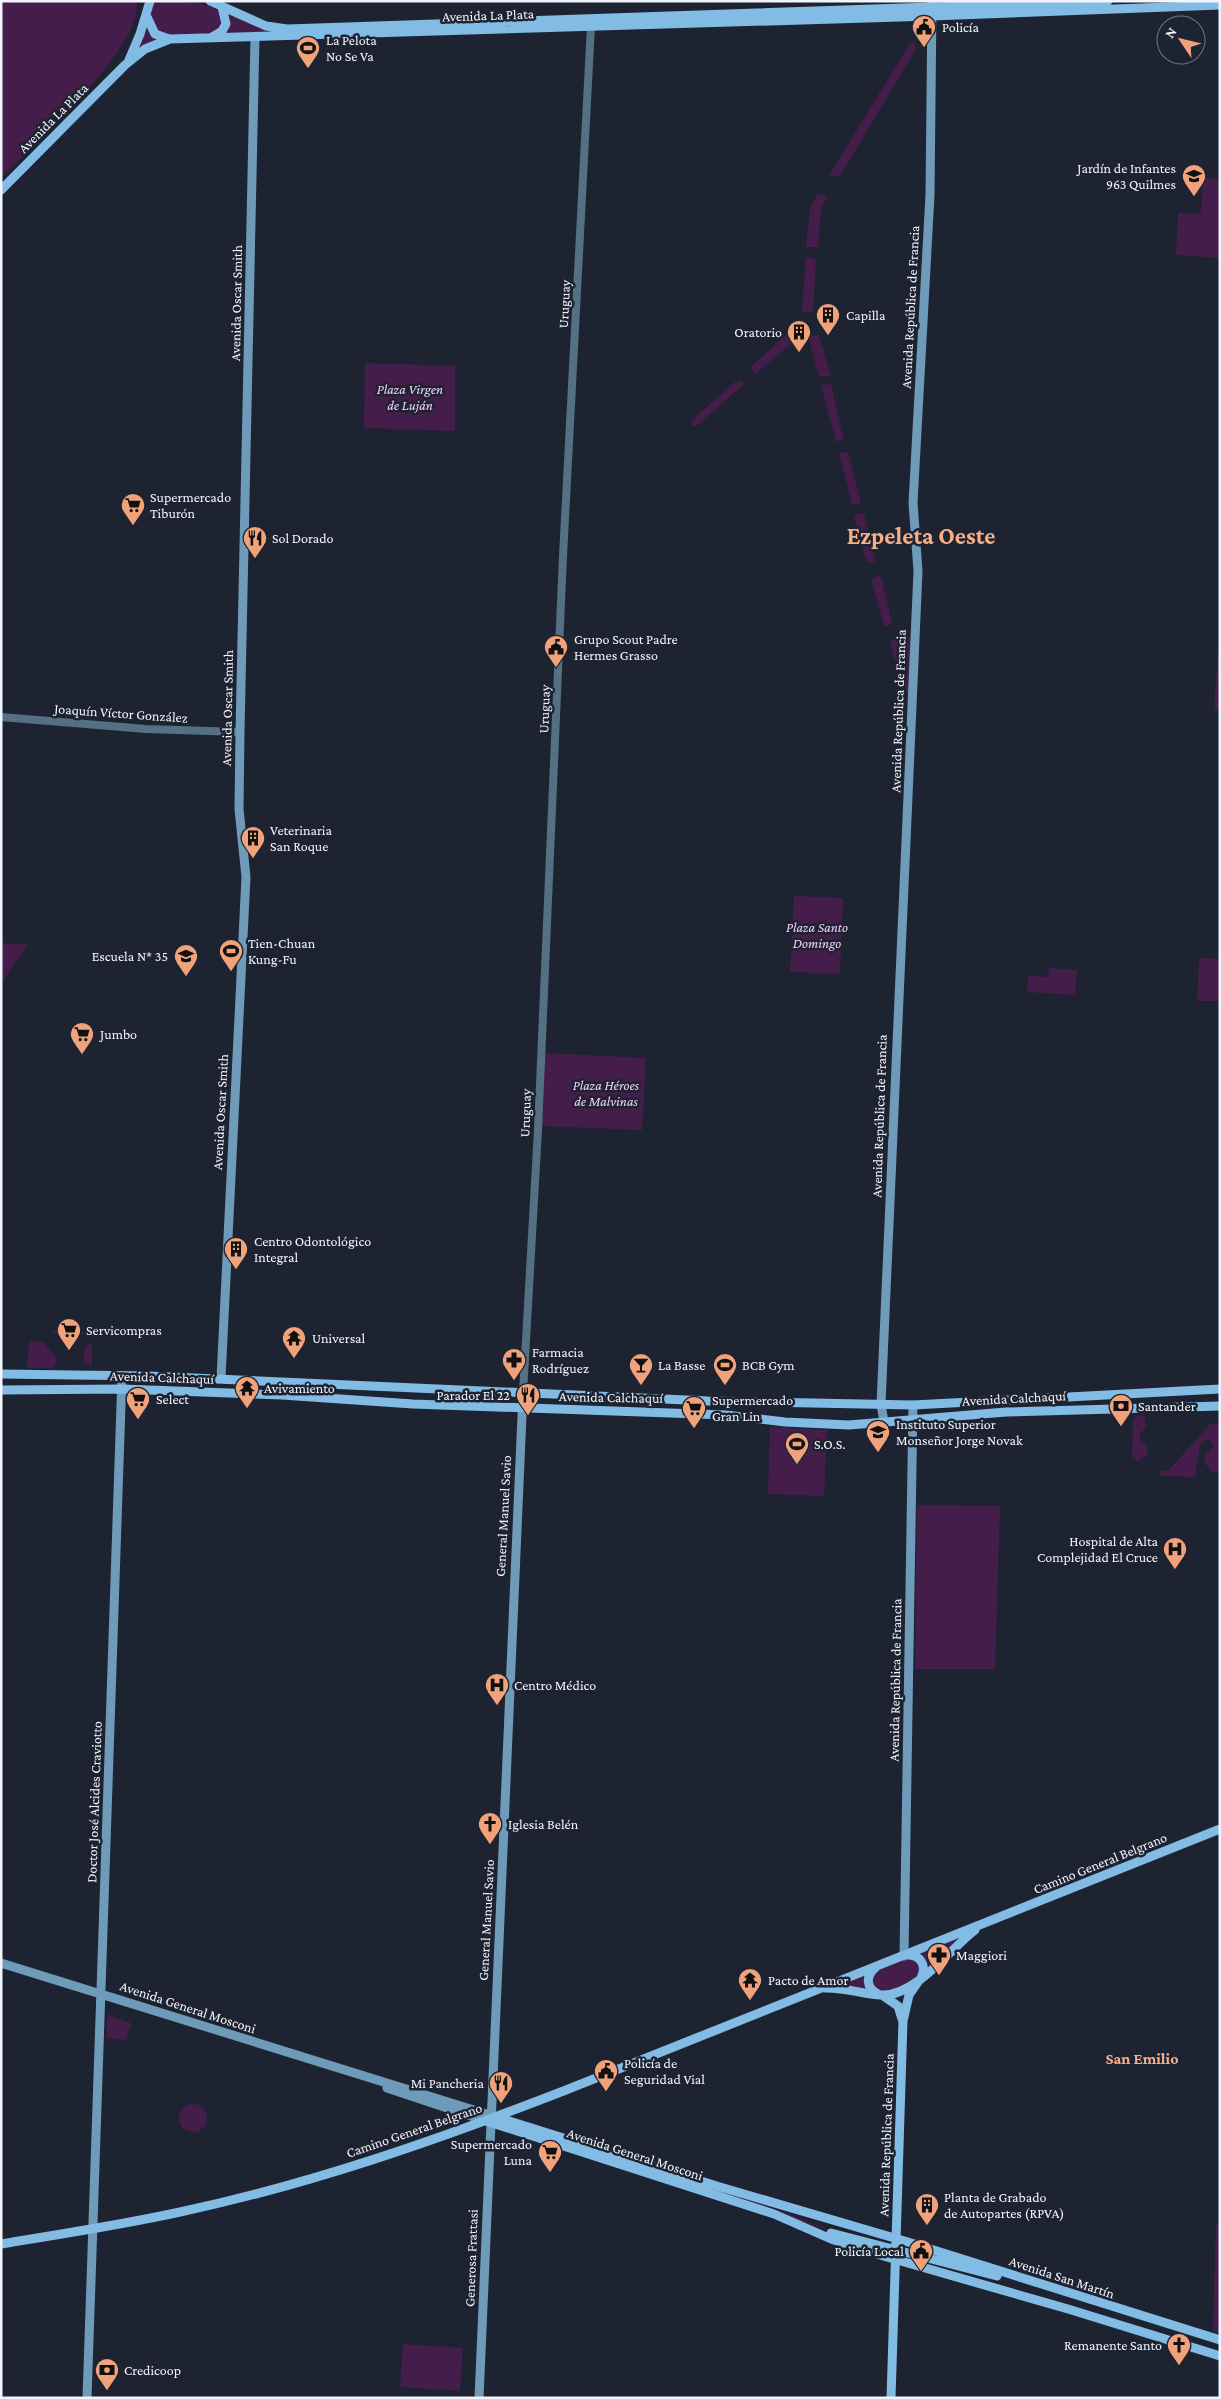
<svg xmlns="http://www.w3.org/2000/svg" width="1221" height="2399" font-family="'Crimson Pro',serif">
<rect width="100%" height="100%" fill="#1e2331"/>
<path fill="#451d4a" d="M1,1H136C148,41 30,149 1,178Z
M153,1C169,1 212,0 221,14C222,17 222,22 222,25L212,34L166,35L156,31L150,14Z
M226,12L260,28L914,13L226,35L225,32Z
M146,28L156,40L136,53Z
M914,42L916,49L840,176H829L910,43Z
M1203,178L1220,179V258L1176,255L1178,213L1201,214Z
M818,194L828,196L821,209L818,247H806L810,207Z
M806,257L816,259L813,312H803L802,308Z
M799,323L801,332L799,337L755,374L751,367Z
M819,335L831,376L819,377L808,336Z
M365,363L455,366V431L364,428Z
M742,381L743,385L699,424L692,427V420L735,382Z
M831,384L844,441H836L821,385Z
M839,452L848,453L861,504H852Z
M857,513L864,514L876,563L867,562L854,517Z
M878,576L881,577L892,623L886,627L884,625L871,580Z
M911,637L909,694H903L890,641Z
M1218,650H1220V710H1214Z
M794,896L843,898L840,974L790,972Z
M1,943L28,945L2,982H1Z
M1199,958L1220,959V1001H1197Z
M1049,968L1077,970L1075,995L1027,992L1028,976L1048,977Z
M544,1053L646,1058L642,1130L541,1126Z
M65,1329H69V1332L97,1334L98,1331H105L98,1338L95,1335L53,1333V1331L64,1332Z
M31,1340L44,1343L58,1360L53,1368H27L28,1349Z
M89,1343L92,1346V1367L84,1362V1351Z
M1136,1416H1145L1146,1428L1140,1433V1440L1147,1445V1457H1141V1460L1137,1461L1132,1457L1133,1420Z
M1210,1424H1220V1472H1212L1204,1462L1205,1453L1209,1452L1213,1447L1210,1441L1206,1440L1200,1445L1195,1477L1160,1476V1470L1168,1471Z
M770,1427L827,1430L824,1496L768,1494Z
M917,1505L1000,1506L995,1669H915Z
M957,1939L958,1941L926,1971L917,1954Z
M908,1957L918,1961L920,1976L908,1984L883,1992L872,1986L875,1971Z
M867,1972L869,1989L840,1986Z
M107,2015L131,2023L126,2040L106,2038Z
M179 2118a14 14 0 1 1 28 0a14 14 0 1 1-28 0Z
M497,2120L775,2209L825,2228V2229Z
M1216,2224L1220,2225V2333L1213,2331Z
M403,2344L463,2348L460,2391L400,2387Z"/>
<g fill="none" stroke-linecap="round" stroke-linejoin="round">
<path stroke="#547082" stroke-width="8" d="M1,717L146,729L240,732
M523,1393L538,1130L563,556L591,26"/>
<path stroke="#6e9bb9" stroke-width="9" d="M221,1378L246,877L239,809L240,732L255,37
M884,1422L881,1404L918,571L913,503L930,195L932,1
M904,1956L913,1405
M1,1963L493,2116
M387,2088L486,2121
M87,2398L122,1376
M479,2398L523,1393"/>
<path stroke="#82bce4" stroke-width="9" d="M210,1L266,26L287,29L1108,1
M147,17L155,34L169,39
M212,37L222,31L226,24L222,7
M129,60L140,34L150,1
M1,190L125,65L145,49L170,39L932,16L1220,5
M1,1374L148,1376L708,1401L913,1405L1220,1389
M1,1390L122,1389L282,1395L413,1404L726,1415L785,1422L849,1425L1006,1412L1220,1406
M908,1955C921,1955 927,1966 921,1978
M876,1967C865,1976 866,1988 878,1994
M824,1988C844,1987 862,1994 881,1995C915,1997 950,1949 975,1930
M882,1995L898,2006L902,2019
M496,2117L720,2187L908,2242L1220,2340
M486,2121L774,2214L831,2239L880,2255L1068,2309L1220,2356
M831,2233L997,2276
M1,2244C61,2234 121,2225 180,2212C312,2184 440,2139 566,2090L1220,1829
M891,2398L903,2021L909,1995L918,1982"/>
</g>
<defs>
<g id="civic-pin" transform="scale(1.25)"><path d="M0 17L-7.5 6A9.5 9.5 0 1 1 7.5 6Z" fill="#f0a27a" stroke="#1e2331"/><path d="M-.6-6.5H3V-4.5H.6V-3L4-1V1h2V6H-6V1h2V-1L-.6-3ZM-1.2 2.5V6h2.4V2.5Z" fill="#111"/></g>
<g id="stadium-pin" transform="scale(1.25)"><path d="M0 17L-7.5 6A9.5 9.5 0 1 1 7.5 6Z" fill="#f0a27a" stroke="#1e2331"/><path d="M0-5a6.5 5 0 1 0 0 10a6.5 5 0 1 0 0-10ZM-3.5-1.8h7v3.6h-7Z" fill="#111"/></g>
<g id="school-pin" transform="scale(1.25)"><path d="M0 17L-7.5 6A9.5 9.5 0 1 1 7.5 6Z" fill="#f0a27a" stroke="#1e2331"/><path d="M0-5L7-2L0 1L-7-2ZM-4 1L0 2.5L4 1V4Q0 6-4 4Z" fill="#111"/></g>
<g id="building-pin" transform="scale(1.25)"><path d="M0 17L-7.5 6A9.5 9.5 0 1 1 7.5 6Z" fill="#f0a27a" stroke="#1e2331"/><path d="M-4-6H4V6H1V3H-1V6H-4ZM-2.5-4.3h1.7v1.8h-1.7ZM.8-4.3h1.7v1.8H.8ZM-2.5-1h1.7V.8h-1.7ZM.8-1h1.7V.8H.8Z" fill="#111"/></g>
<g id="supermarket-pin" transform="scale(1.25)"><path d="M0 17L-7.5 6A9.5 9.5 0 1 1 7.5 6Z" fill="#f0a27a" stroke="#1e2331"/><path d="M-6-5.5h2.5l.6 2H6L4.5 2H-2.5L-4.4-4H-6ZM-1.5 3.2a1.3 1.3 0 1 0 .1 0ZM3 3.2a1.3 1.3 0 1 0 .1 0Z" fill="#111"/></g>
<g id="restaurant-pin" transform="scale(1.25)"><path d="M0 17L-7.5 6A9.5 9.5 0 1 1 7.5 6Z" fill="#f0a27a" stroke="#1e2331"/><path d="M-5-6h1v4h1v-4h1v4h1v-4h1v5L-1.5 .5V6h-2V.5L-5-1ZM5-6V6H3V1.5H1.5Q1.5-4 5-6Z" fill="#111"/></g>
<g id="temple-pin" transform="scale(1.25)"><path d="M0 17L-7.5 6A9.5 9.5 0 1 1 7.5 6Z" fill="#f0a27a" stroke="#1e2331"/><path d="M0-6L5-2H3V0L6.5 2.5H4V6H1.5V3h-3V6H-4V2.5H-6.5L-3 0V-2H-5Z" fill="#111"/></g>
<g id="pharmacy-pin" transform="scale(1.25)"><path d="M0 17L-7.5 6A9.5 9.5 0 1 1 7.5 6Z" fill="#f0a27a" stroke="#1e2331"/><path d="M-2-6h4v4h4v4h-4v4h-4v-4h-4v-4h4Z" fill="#111"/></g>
<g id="bar-pin" transform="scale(1.25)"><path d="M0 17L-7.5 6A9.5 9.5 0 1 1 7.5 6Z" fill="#f0a27a" stroke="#1e2331"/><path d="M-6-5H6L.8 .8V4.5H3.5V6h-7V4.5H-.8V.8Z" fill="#111"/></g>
<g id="bank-pin" transform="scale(1.25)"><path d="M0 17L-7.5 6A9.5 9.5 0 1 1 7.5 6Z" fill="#f0a27a" stroke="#1e2331"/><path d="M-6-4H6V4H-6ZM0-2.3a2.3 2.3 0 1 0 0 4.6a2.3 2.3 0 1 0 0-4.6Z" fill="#111"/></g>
<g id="university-pin" transform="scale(1.25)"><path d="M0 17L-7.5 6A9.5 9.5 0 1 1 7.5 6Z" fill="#f0a27a" stroke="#1e2331"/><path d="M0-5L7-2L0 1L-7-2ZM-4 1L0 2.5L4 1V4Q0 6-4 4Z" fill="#111"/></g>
<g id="hospital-pin" transform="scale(1.25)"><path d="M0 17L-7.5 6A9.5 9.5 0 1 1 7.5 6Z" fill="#f0a27a" stroke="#1e2331"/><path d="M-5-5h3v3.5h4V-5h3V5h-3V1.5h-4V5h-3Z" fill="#111"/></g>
<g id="church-pin" transform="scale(1.25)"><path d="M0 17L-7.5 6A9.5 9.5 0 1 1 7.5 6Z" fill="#f0a27a" stroke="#1e2331"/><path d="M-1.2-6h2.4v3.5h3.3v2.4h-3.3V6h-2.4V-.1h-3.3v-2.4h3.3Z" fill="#111"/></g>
</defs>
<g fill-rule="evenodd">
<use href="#civic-pin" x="924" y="27"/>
<use href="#stadium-pin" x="308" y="48"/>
<use href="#school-pin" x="1194" y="176"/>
<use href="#building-pin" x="828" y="315"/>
<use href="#building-pin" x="799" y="332"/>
<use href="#supermarket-pin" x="133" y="505"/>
<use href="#restaurant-pin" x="255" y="538"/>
<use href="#civic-pin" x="556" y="647"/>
<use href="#building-pin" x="253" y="838"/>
<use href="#stadium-pin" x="231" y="951"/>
<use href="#school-pin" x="186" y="956"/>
<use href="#supermarket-pin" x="82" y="1034"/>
<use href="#building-pin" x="236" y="1249"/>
<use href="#supermarket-pin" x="69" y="1330"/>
<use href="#temple-pin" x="294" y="1338"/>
<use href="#pharmacy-pin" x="514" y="1360"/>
<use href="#bar-pin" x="641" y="1365"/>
<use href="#stadium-pin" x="725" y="1365"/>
<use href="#temple-pin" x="247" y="1388"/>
<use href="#restaurant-pin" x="528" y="1395"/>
<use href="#supermarket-pin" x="138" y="1399"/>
<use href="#bank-pin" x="1121" y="1406"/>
<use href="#supermarket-pin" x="694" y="1408"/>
<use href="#university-pin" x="878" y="1432"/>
<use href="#stadium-pin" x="797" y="1444"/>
<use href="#hospital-pin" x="1175" y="1549"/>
<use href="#hospital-pin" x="497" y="1685"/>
<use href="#church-pin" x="490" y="1824"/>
<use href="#pharmacy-pin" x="939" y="1955"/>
<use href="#temple-pin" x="750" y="1980"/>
<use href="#civic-pin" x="606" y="2071"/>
<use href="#restaurant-pin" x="501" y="2083"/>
<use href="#supermarket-pin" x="550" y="2152"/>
<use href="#building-pin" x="927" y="2205"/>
<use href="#civic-pin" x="921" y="2251"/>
<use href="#church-pin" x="1179" y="2345"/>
<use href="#bank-pin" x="107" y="2370"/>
</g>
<g text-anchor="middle" stroke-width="5" stroke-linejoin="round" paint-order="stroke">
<g font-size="14" fill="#f1f5fe" stroke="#1e2331">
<text transform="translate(488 15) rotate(-2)" y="5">Avenida La Plata</text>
<text transform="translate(53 118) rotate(-45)" y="5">Avenida La Plata</text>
<text transform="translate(236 303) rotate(-89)" y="5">Avenida Oscar Smith</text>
<text transform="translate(564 304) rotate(-87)" y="5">Uruguay</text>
<text transform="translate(910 307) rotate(-87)" y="5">Avenida República de Francia</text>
<text transform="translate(227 708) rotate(-89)" y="5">Avenida Oscar Smith</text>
<text transform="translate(544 709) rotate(-88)" y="5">Uruguay</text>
<text transform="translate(898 711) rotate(-88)" y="5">Avenida República de Francia</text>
<text transform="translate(121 713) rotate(4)" y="5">Joaquín Víctor González</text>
<text transform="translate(220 1112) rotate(-87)" y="5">Avenida Oscar Smith</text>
<text transform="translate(525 1113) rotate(-88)" y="5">Uruguay</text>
<text transform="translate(879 1116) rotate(-88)" y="5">Avenida República de Francia</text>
<text transform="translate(162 1377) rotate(2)" y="5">Avenida Calchaquí</text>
<text transform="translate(611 1397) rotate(1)" y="5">Avenida Calchaquí</text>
<text transform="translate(1014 1398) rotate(-3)" y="5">Avenida Calchaquí</text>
<text transform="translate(503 1516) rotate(-87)" y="5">General Manuel Savio</text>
<text transform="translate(895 1680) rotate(-89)" y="5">Avenida República de Francia</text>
<text transform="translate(94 1802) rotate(-88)" y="5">Doctor José Alcides Craviotto</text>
<text transform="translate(1100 1863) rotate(-22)" y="5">Camino General Belgrano</text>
<text transform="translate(486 1920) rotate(-87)" y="5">General Manuel Savio</text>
<text transform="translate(188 2007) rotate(18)" y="5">Avenida General Mosconi</text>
<text transform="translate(414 2130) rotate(-19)" y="5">Camino General Belgrano</text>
<text transform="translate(886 2135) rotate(-88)" y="5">Avenida República de Francia</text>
<text transform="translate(635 2154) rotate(18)" y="5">Avenida General Mosconi</text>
<text transform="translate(471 2258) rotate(-88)" y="5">Generosa Frattasi</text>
<text transform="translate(1062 2277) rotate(18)" y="5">Avenida San Martín</text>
</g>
<g font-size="14" fill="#f1f5fe" stroke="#1e2331" text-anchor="start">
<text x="942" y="32">Policía</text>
<text x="326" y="45">La Pelota<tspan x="326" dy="16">No Se Va</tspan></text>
<text x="1176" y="173" text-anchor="end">Jardín de Infantes<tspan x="1176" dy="16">963 Quilmes</tspan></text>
<text x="846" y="320">Capilla</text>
<text x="782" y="337" text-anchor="end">Oratorio</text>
<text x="150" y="502">Supermercado<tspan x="150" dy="16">Tiburón</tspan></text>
<text x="272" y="543">Sol Dorado</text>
<text x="574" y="644">Grupo Scout Padre<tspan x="574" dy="16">Hermes Grasso</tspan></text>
<text x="270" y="835">Veterinaria<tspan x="270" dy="16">San Roque</tspan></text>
<text x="248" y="948">Tien-Chuan<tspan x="248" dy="16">Kung-Fu</tspan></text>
<text x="168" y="961" text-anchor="end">Escuela N* 35</text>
<text x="100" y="1039">Jumbo</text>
<text x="254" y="1246">Centro Odontológico<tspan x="254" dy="16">Integral</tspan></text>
<text x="86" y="1335">Servicompras</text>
<text x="312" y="1343">Universal</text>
<text x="532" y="1357">Farmacia<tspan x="532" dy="16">Rodríguez</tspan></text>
<text x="658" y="1370">La Basse</text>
<text x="742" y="1370">BCB Gym</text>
<text x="264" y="1393">Avivamiento</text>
<text x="510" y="1400" text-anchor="end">Parador El 22</text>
<text x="156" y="1404">Select</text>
<text x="712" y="1405">Supermercado<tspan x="712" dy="16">Gran Lin</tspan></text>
<text x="1138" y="1411">Santander</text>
<text x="896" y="1429">Instituto Superior<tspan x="896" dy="16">Monseñor Jorge Novak</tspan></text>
<text x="814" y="1449">S.O.S.</text>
<text x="1158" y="1546" text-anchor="end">Hospital de Alta<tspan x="1158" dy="16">Complejidad El Cruce</tspan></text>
<text x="514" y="1690">Centro Médico</text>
<text x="508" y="1829">Iglesia Belén</text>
<text x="956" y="1960">Maggiori</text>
<text x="768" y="1985">Pacto de Amor</text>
<text x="624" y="2068">Policía de<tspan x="624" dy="16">Seguridad Vial</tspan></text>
<text x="484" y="2088" text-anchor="end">Mi Pancheria</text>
<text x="532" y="2149" text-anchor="end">Supermercado<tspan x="532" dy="16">Luna</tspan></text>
<text x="944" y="2202">Planta de Grabado<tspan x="944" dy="16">de Autopartes (RPVA)</tspan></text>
<text x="904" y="2256" text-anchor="end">Policía Local</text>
<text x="1162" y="2350" text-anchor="end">Remanente Santo</text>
<text x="124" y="2375">Credicoop</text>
</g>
<g font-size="14" font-style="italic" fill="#f7cdfb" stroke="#1e2331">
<text x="410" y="394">Plaza Virgen<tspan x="410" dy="16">de Luján</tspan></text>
<text x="817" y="932">Plaza Santo<tspan x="817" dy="16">Domingo</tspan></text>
<text x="606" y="1090">Plaza Héroes<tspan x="606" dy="16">de Malvinas</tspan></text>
</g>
<g font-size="16" font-weight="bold" fill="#f8af89" stroke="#1e2331">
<text x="1142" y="2064">San Emilio</text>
</g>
<g font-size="24" font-weight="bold" fill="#f8af89" stroke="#1e2331">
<text x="921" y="544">Ezpeleta Oeste</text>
</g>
</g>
<rect width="1221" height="2399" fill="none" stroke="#f1f5fe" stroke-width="5"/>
<g transform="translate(1181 40) rotate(305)"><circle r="24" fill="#1e2331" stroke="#727783"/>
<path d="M0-4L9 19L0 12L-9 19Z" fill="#f0a27a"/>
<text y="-8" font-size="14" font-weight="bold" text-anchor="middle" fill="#f1f5fe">N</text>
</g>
</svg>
